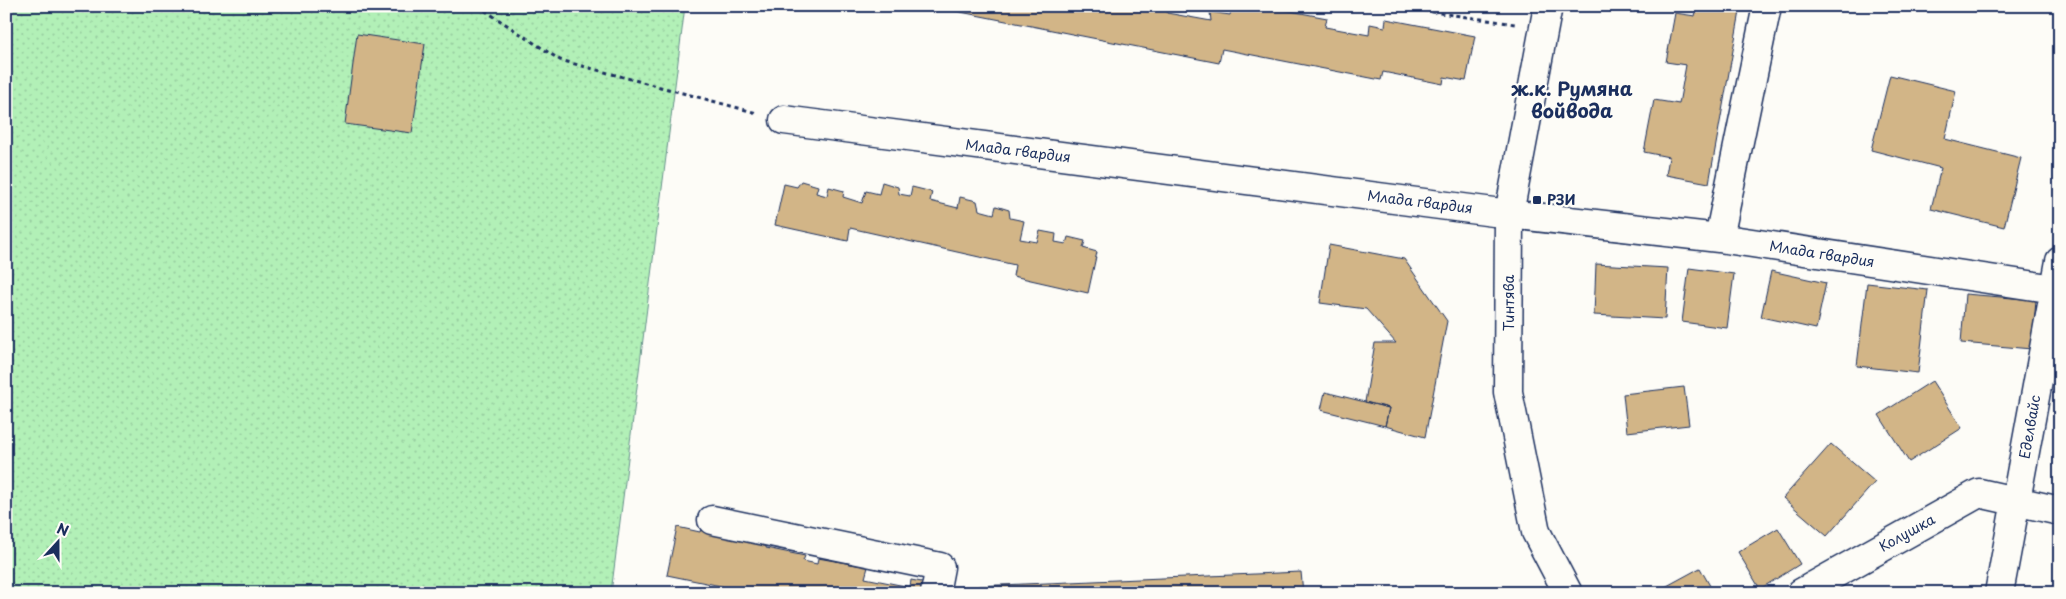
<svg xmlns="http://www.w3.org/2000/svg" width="2066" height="599" font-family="'Playpen Sans',sans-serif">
<defs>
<pattern id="grass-dots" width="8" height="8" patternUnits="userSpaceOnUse" patternTransform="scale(1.25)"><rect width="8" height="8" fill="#b2f0b7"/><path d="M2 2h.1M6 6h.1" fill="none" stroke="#98cea0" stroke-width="1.8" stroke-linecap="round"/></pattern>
</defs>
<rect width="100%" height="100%" fill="#fdfcf7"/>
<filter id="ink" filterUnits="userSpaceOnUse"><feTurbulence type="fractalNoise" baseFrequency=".02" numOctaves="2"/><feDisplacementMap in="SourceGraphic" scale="10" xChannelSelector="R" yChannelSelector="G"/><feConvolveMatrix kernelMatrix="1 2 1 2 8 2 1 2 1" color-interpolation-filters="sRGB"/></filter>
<g filter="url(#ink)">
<path fill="url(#grass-dots)" stroke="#66908a" d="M6,6H685L611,593H6Z"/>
<path fill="#d2b587" stroke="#1b2f5e" d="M930,6H1169L1167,13L1211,21L1210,12L1230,15L1232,6H1264L1327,18L1325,27L1369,35L1370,24L1385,27L1386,19L1475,36L1466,81L1444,77L1443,84L1383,72L1381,80L1222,49L1219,63Z
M1697,6H1741L1709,183L1666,175L1669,157L1644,152L1654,100L1679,104L1686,65L1666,62L1675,13L1695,16Z
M357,34L425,44L412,133L345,124Z
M1890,75L1956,91L1945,139L2021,158L2004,227L1931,209L1941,168L1871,150Z
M801,181L818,186L816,193L827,196L829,187L844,191L843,197L862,203L866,191L879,194L882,182L898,187L899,194L910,196L912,187L932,192L930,201L958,208L960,197L977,201L979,210L994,214L996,206L1009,210L1010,218L1024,221L1020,239L1037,242L1040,231L1056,234L1055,242L1066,244L1068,237L1085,241L1083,248L1097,252L1088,293L1013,276L1015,265L850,228L848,241L775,225L784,184L797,187Z
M1329,245L1404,259L1447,321L1425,437L1385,426L1389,408L1365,402L1375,343H1396L1366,309L1320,303Z
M1596,264L1668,268L1665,319L1594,315Z
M1689,268L1734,274L1727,328L1682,322Z
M1771,271L1826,283L1816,329L1761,317Z
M1867,283L1928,290L1918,373L1857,366Z
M1965,294L2036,300L2032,349L1961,343Z
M1932,381L1962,428L1909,462L1879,415Z
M1684,387L1689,425L1627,432L1623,394Z
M1325,392L1389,408L1385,426L1321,410Z
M1831,444L1875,482L1827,536L1783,498Z
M702,525L768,538L766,548L805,556L803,561L817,564L818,558L868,567L865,578L910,587L911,580L927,583L925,593H755L667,575L677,527L700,532Z
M1778,528L1800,564L1760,589L1738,552Z
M1700,568L1714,593H1654Z
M1301,572L1303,593H978V586Z"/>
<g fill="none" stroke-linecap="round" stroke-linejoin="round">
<g stroke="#1b2f5e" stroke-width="31">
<path id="minor" d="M1548,6L1509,214L1508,392L1536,532L1568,593
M784,120L1509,214L1719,238L2055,289
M1719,238L1767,6
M712,520L940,567L935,593
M1801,593L1979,493L2060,511
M1999,593L2060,261"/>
</g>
<path stroke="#1b2f5e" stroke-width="3" stroke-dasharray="4 4" stroke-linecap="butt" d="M478,6L560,60L757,113
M1392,6L1515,24"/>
<use href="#minor" stroke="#fdfcf7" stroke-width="28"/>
</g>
</g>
<rect fill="#1b2f5e" stroke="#fdfcf7" stroke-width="2" x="1532" y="195" width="10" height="10" rx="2.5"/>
<g text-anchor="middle" stroke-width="4.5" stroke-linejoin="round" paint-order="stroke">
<g font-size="14" fill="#1b2f5e" stroke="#fdfcf7">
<text transform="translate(1018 151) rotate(7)" y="5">Млада гвардия</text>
<text transform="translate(1420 202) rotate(7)" y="5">Млада гвардия</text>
<text transform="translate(1822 254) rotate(9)" y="5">Млада гвардия</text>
<text transform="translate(1509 303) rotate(-90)" y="5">Тинтява</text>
<text transform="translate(2030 427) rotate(-80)" y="5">Еделвайс</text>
<text transform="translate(1907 533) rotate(-29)" y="5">Колушка</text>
</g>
<g font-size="14" font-weight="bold" fill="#1b2f5e" stroke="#fdfcf7" text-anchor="start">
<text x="1547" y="205">РЗИ</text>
</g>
<g font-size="19" font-weight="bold" fill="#1b2f5e" stroke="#fdfcf7">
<text x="1572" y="96">ж.к. Румяна<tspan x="1572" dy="22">войвода</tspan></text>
</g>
</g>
<rect width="2066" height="599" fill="none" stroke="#fdfcf7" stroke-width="25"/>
<rect x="12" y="12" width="2041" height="574" fill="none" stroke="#1b2f5e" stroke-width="2" filter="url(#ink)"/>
<g transform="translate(58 542) rotate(21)" stroke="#fdfcf7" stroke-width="4" paint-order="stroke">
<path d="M0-4L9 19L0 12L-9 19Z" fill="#1b2f5e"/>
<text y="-8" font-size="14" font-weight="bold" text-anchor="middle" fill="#1b2f5e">N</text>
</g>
</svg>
